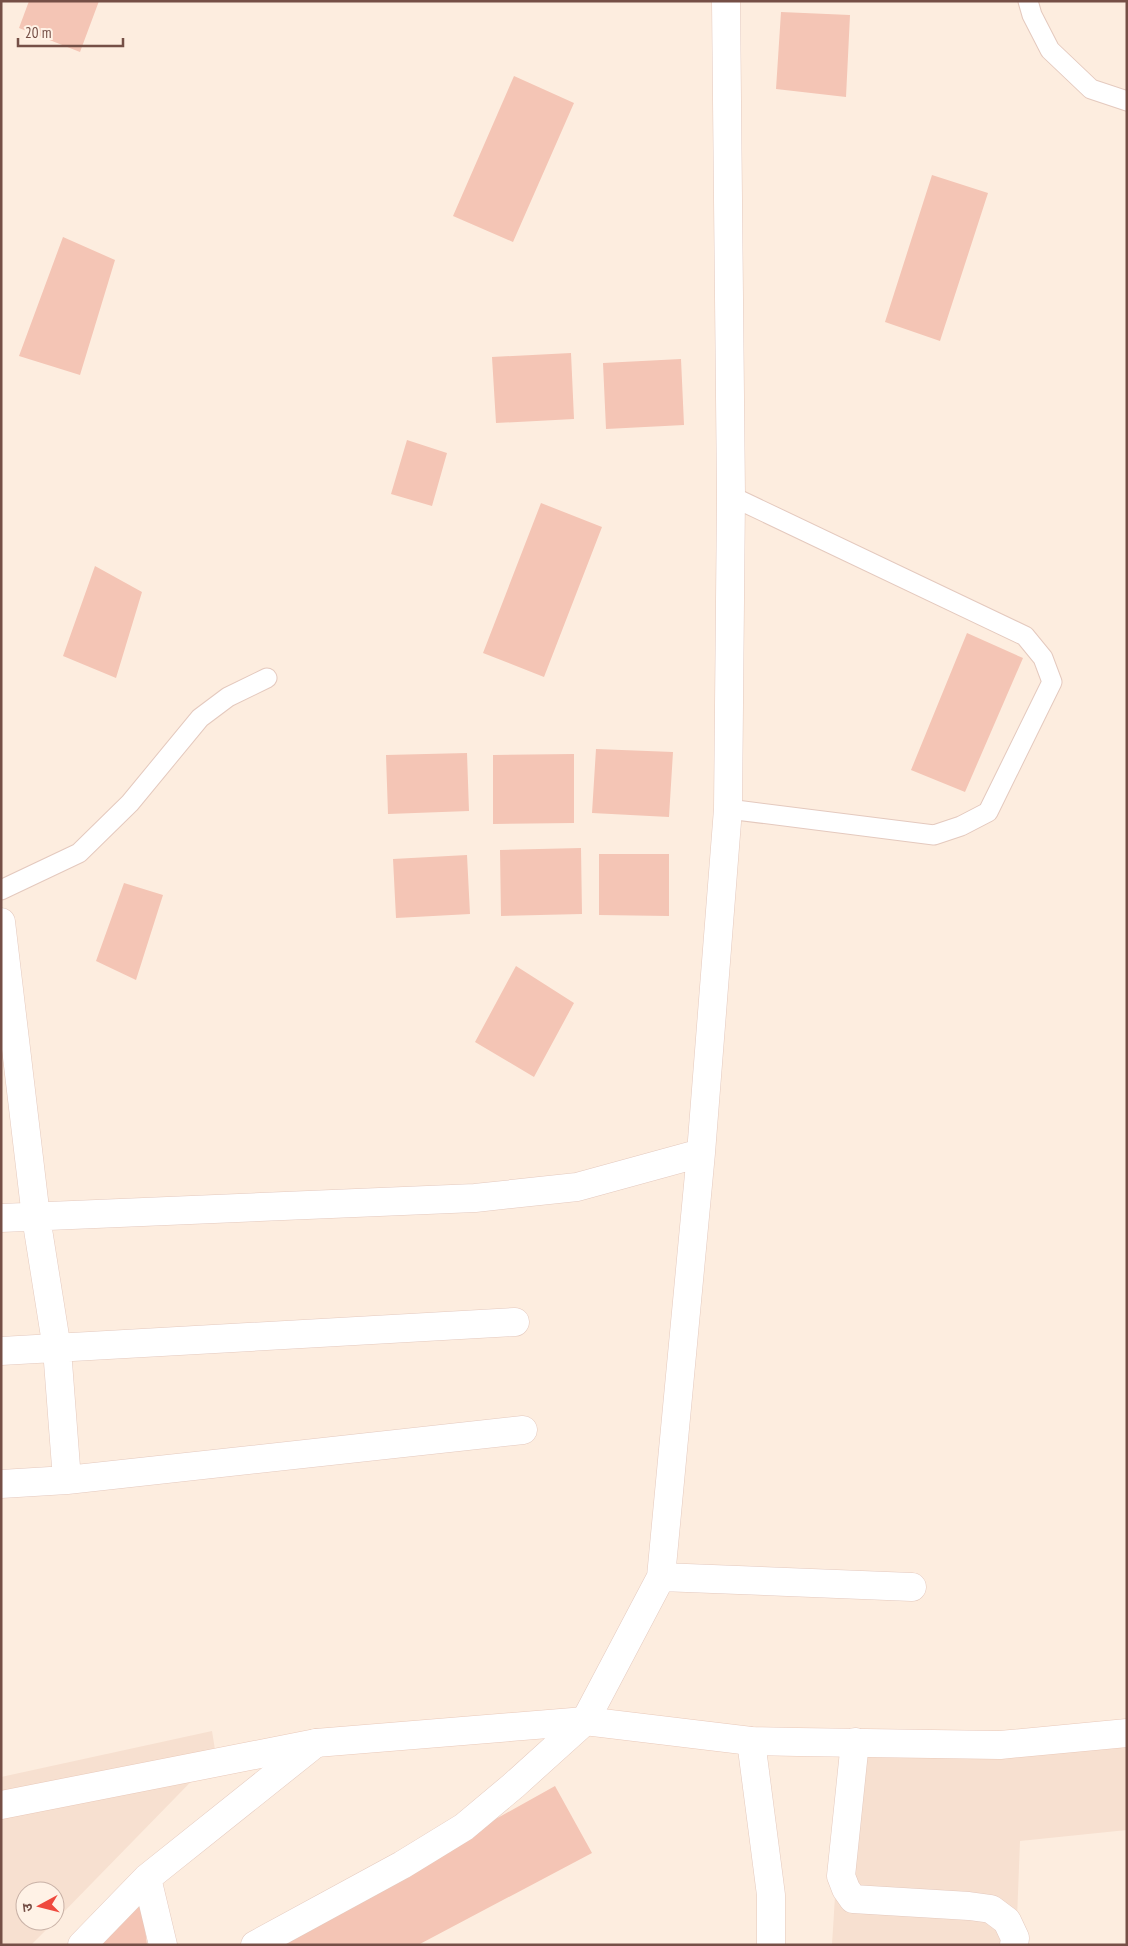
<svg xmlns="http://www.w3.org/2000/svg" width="1128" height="1946" font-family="'PT Sans Narrow','Noto Sans Devanagari',sans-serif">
<rect width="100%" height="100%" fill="#fdeddf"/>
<path fill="#f7e0d0" d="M1127,1723V1830L1020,1841L1016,1945H832L845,1734L1020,1742Z
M212,1731L216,1756L55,1921V1891H25V1921H55L31,1945H1V1777Z"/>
<path fill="#f4c5b5" d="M29,1H99L80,52L19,28Z
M781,12L850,15L846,97L776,89Z
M514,76L574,103L513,242L453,216Z
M932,175L988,193L940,341L885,322Z
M63,237L115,260L80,375L19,356Z
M571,353L574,419L496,423L492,357Z
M681,359L684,425L606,429L603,363Z
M407,440L447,453L432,506L391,494Z
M541,503L602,527L544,677L483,653Z
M95,566L142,592L116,678L63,656Z
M967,633L1023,658L965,792L911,770Z
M596,749L673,752L669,817L592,813Z
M467,753L469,811L388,814L386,755Z
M574,754V823L493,824V755Z
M581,848L582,914L501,916L500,850Z
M599,854H669V916L599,915Z
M467,855L470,914L396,918L393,859Z
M124,883L163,895L136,980L96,961Z
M516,966L574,1003L534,1077L475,1042Z
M555,1786L592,1853L418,1945H270Z
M141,1894L147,1945H93Z"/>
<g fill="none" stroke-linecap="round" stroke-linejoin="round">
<g stroke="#e4c9be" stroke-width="21">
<path id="lane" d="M1028,1L1032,15L1050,50L1091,89L1127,101
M728,809L934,835L961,826L988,812L1052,682L1043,658L1025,636L731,496
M1,890L79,853L130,803L200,718L228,697L267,678"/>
</g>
<g stroke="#e4c9be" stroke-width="29">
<path id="street" d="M1,922L36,1217L57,1349L67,1480
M1,1218L475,1198L577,1187L701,1153
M1,1351L515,1322
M1,1484L67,1480L523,1430
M661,1577L912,1587
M751,1741L771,1895V1945
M855,1742L841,1876L846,1889L853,1899L969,1906L991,1909L1007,1921L1015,1938L1014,1945
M147,1878L163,1945
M82,1945L147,1878L316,1743
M255,1945L402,1865L464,1827L513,1786L585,1721L661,1577L701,1153L728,809L731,496L726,1"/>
</g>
<g stroke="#e9c9ba" stroke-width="29">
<path id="secondary" d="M1,1805L316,1743L585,1721L751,1741L798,1742L1000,1745L1127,1733"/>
</g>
<use href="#lane" stroke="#fff" stroke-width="19"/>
<use href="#street" stroke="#fff" stroke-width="28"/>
<use href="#secondary" stroke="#fff" stroke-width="28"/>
</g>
<rect width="1128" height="1946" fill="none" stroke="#754f46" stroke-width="5"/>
<g transform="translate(40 1906) rotate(263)"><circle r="24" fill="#fff2e6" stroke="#c8b1a6"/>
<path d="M0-4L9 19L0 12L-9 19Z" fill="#ef493d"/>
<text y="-8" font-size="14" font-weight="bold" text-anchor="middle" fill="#754f46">उ</text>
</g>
<path d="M18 38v8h105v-8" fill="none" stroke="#754f46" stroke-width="2.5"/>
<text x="25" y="38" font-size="15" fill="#754f46" stroke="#fff2e6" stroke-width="4" paint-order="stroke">20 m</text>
</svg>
